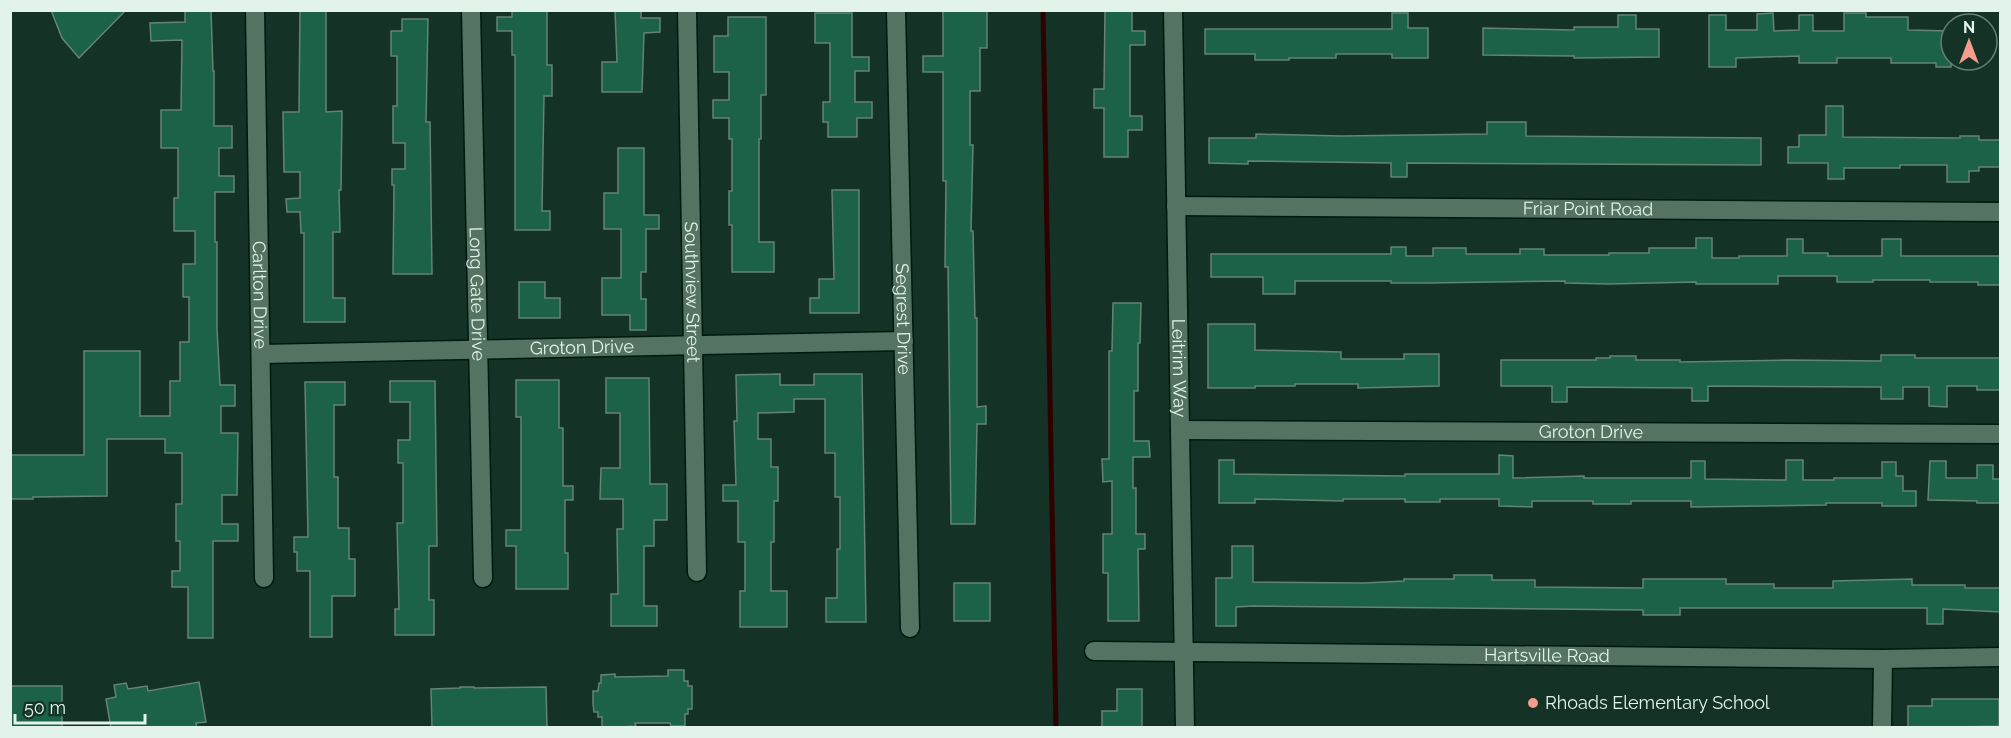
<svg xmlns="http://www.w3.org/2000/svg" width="2011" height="738" font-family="Raleway,sans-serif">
<rect width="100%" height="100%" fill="#143225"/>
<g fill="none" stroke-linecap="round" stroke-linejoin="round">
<path stroke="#2f0000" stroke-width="5" d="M1043,10L1056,728"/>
</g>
<path fill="#1b6246" stroke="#648474" stroke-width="1.5" d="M51,10H126L79,58L62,38Z
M185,10H211L213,71H214V126H232V148H219V176H234V192H215V242H217V329L220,385H235V406H221V433H238L237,495H222V524H238V541H213V638H188V587H172V571H180V541H176V504H182V453H165V439H107V496L33,497V499H10V455H84V351H140V416H170V381H180V342H189V297H183V264H195V231H174V198H178V148H161V110H181L182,40L151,41L150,23L185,22Z
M300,10H326V112L342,111L341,190H339L340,232H333V298H345V322H304V233H301L300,212H287L286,199L300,198V172H284L283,112H299Z
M512,10H547V65H552V96H544L542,211H550V230H515V55H512V31H497V17H512Z
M615,10H641V18H660V32L644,33L642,92H602V62H617Z
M1105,10H1132V31H1145V45H1130V116H1142V130H1128V157H1104V108H1094V89H1104Z
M943,11H987V48H980V91H970V145H973L971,231H973L975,318H977V407L986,406V424H977L975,524H951L948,267H945L946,181H943V72H923V56H943Z
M815,13H852V57H869V71H855V102H872V118H857V137H828V122H823V102H830V43H815Z
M1392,13H1408V28H1428V58H1392V54H1336V58H1289V60H1255V54H1205V29H1392Z
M1773,13L1774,31L1799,30V15H1813V31H1844V13H1866V17H1908V30L1951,31V67H1936V63H1891V58H1837V63H1799V56L1736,58V67H1709V15H1726V30H1757V14Z
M1618,15H1636V29H1659V57L1574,58V56L1483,55V28L1574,30V27H1618Z
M728,17H766V95H761V139H759V242H774V272H732V225H729V191H732V139H729V118H713V100H729V72H714V36H728Z
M402,19H428L426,122H430L432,274H393L394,185H392V169H405V143H393V106H397V56H391V31H402Z
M1826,106H1843V137L1960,138V136H1979V140H2001V167H1979V171H1969V182H1947V165H1900V168H1844V179H1828V163H1788V147H1799V135H1826Z
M1487,122H1526V136L1761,138V165L1407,163V177H1391V163L1248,161V164L1209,163V138H1256V134L1341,136L1487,134Z
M618,148H644V215H659V229H646V272H641V299H646V330H630V315H602V278H621V229H604V193H618Z
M832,190H859V313H810V298H819V279H834Z
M1696,238H1712V258H1739V256H1787V239H1803V253H1828V256H1882V239H1901V256H2001V285H1978V282H1930V280H1873V282H1837V276H1778V284H1696V282L1609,284L1565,283V281L1427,283H1391V281H1295V294H1263V277H1211V254H1391V247H1406V256H1433V248H1466V254H1520V249H1544V255H1609V253H1649V248H1696Z
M519,282H545V298H560V318H519Z
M1113,303H1141L1140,343H1138V391H1134V441H1149L1150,457H1133V488H1136V534H1145V549H1138L1139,621H1108V573H1103V534H1112V481L1103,482L1102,459H1109V351H1112Z
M1208,324H1255V350L1341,352V359H1404V354H1439V386L1358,388V384H1295V386H1255V388H1208Z
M1881,355H1915V358H2001V390H1977V386H1947V407L1929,406V387H1903V399H1881V387L1708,386V401H1692V388L1567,387V402H1552V386H1501V360H1596V358H1610V356H1636V360H1680V362L1787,360L1881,361Z
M780,374V385H814V374H862L866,622H826V598H837V549H840V497H835V453H825V399H794V412L758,413V439H771V467H778V501H774V542H771V591H787V627H740V591H745V542H738V501H723V485H736L734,421H737L736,375Z
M606,378H649L650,484H667V520H654V546H644V606H657V626H611V594H618L617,529H623V499H600L601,468H620V413H606Z
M516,380H559V428H563V486H573V500H565V553H568V589H516V546H506V530H521V417H516Z
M390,381H435L437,546H429V600H434V635H395V609H399L397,523H403V463H398V440H410V402H390Z
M305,382H345V405H334V477H338V528H349V559H355V596H332V637H310V571H297V552H294V537H308Z
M1499,455L1513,456V478L1584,476V478H1691V461H1705V479L1786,480V460H1803V480H1834V478H1882V462H1896V476H1903V491H1916V506H1882V503H1826V505L1691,507V501H1631V504H1593V501H1532V507L1499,506V499H1440V502H1405V499H1343V501L1255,499V503H1219V460H1234V474L1405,476V474H1499Z
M1930,461H1946V478H1977V465H1993V479H2001V503H1977V501L1928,500Z
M1232,546H1253V582L1364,583L1404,581V579H1454V575H1492V580H1535V587L1643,588V579H1726V584H1774V588H1833V581L1912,579V585H1965V588H2001V612L1943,609V624H1927V608H1680V615H1643V610L1253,606L1236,607V626H1216V578H1232Z
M954,583H990V621H954Z
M668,670H684V681H688V686H692V709H688V714H685V726H671L670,723H635L636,726L602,728V717H598V712H594L593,704V691H598L599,683H601V675L615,674V677L668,676Z
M199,682L206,722L196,723L197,728H111L106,699L116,697L114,685L126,683L128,689L147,686L148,691Z
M10,686H62V727L10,728Z
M460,687H474V688L546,687L547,728H432L431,689L460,688Z
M1117,689H1142V728H1102V711H1117Z
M1932,699H1999V726L1908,728V706H1932Z"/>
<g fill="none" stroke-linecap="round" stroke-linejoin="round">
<g stroke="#00190e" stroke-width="21">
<g id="minor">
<path id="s1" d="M255,10L264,578"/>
<path id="s2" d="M471,10L483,578"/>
<path id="s3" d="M687,10L697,572"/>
<path id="s4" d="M896,10L910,628"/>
<path id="s5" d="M1173,10L1185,728"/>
<path id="s6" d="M1176,206L2000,212"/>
<path id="s7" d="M261,354L904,341"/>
<path id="s8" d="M1180,430L2000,434"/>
<path id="s9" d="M1094,651L1883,659L2000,657"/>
<path d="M1882,728L1883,659"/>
</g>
</g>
<use href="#minor" stroke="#547363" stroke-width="18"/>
</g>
<circle fill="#f49d8d" stroke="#143225" stroke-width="2" cx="1533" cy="703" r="6"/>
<g text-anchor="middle" stroke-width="6" stroke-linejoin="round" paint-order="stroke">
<g font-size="18" fill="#e2f3ea" stroke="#143225">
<text dy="6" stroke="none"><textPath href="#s6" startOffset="412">Friar Point Road</textPath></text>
<text dy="6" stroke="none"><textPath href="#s3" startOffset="282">Southview Street</textPath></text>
<text dy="6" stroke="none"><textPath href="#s1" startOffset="285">Carlton Drive</textPath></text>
<text dy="6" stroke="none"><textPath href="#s2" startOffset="284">Long Gate Drive</textPath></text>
<text dy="6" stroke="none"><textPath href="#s4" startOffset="309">Segrest Drive</textPath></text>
<text dy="6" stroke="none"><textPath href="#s7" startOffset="321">Groton Drive</textPath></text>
<text dy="6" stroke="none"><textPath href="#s5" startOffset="358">Leitrim Way</textPath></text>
<text dy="6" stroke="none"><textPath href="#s8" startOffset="411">Groton Drive</textPath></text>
<text dy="6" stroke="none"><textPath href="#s9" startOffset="453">Hartsville Road</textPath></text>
</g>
<g font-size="18" fill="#e2f3ea" stroke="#143225" text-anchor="start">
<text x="1545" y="709">Rhoads Elementary School</text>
</g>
</g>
<rect width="2011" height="738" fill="none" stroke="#e2f3ea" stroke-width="24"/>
<g transform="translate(1969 42)"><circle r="28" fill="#143225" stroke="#667f74" stroke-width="1.5"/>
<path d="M0-4.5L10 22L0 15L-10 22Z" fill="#f49d8d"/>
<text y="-9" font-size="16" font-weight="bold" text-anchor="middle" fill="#e2f3ea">N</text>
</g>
<path d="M15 714v9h130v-9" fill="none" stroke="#e2f3ea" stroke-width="3"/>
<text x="24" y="714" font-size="18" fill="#e2f3ea" stroke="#143225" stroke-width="4.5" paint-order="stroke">50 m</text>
</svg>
